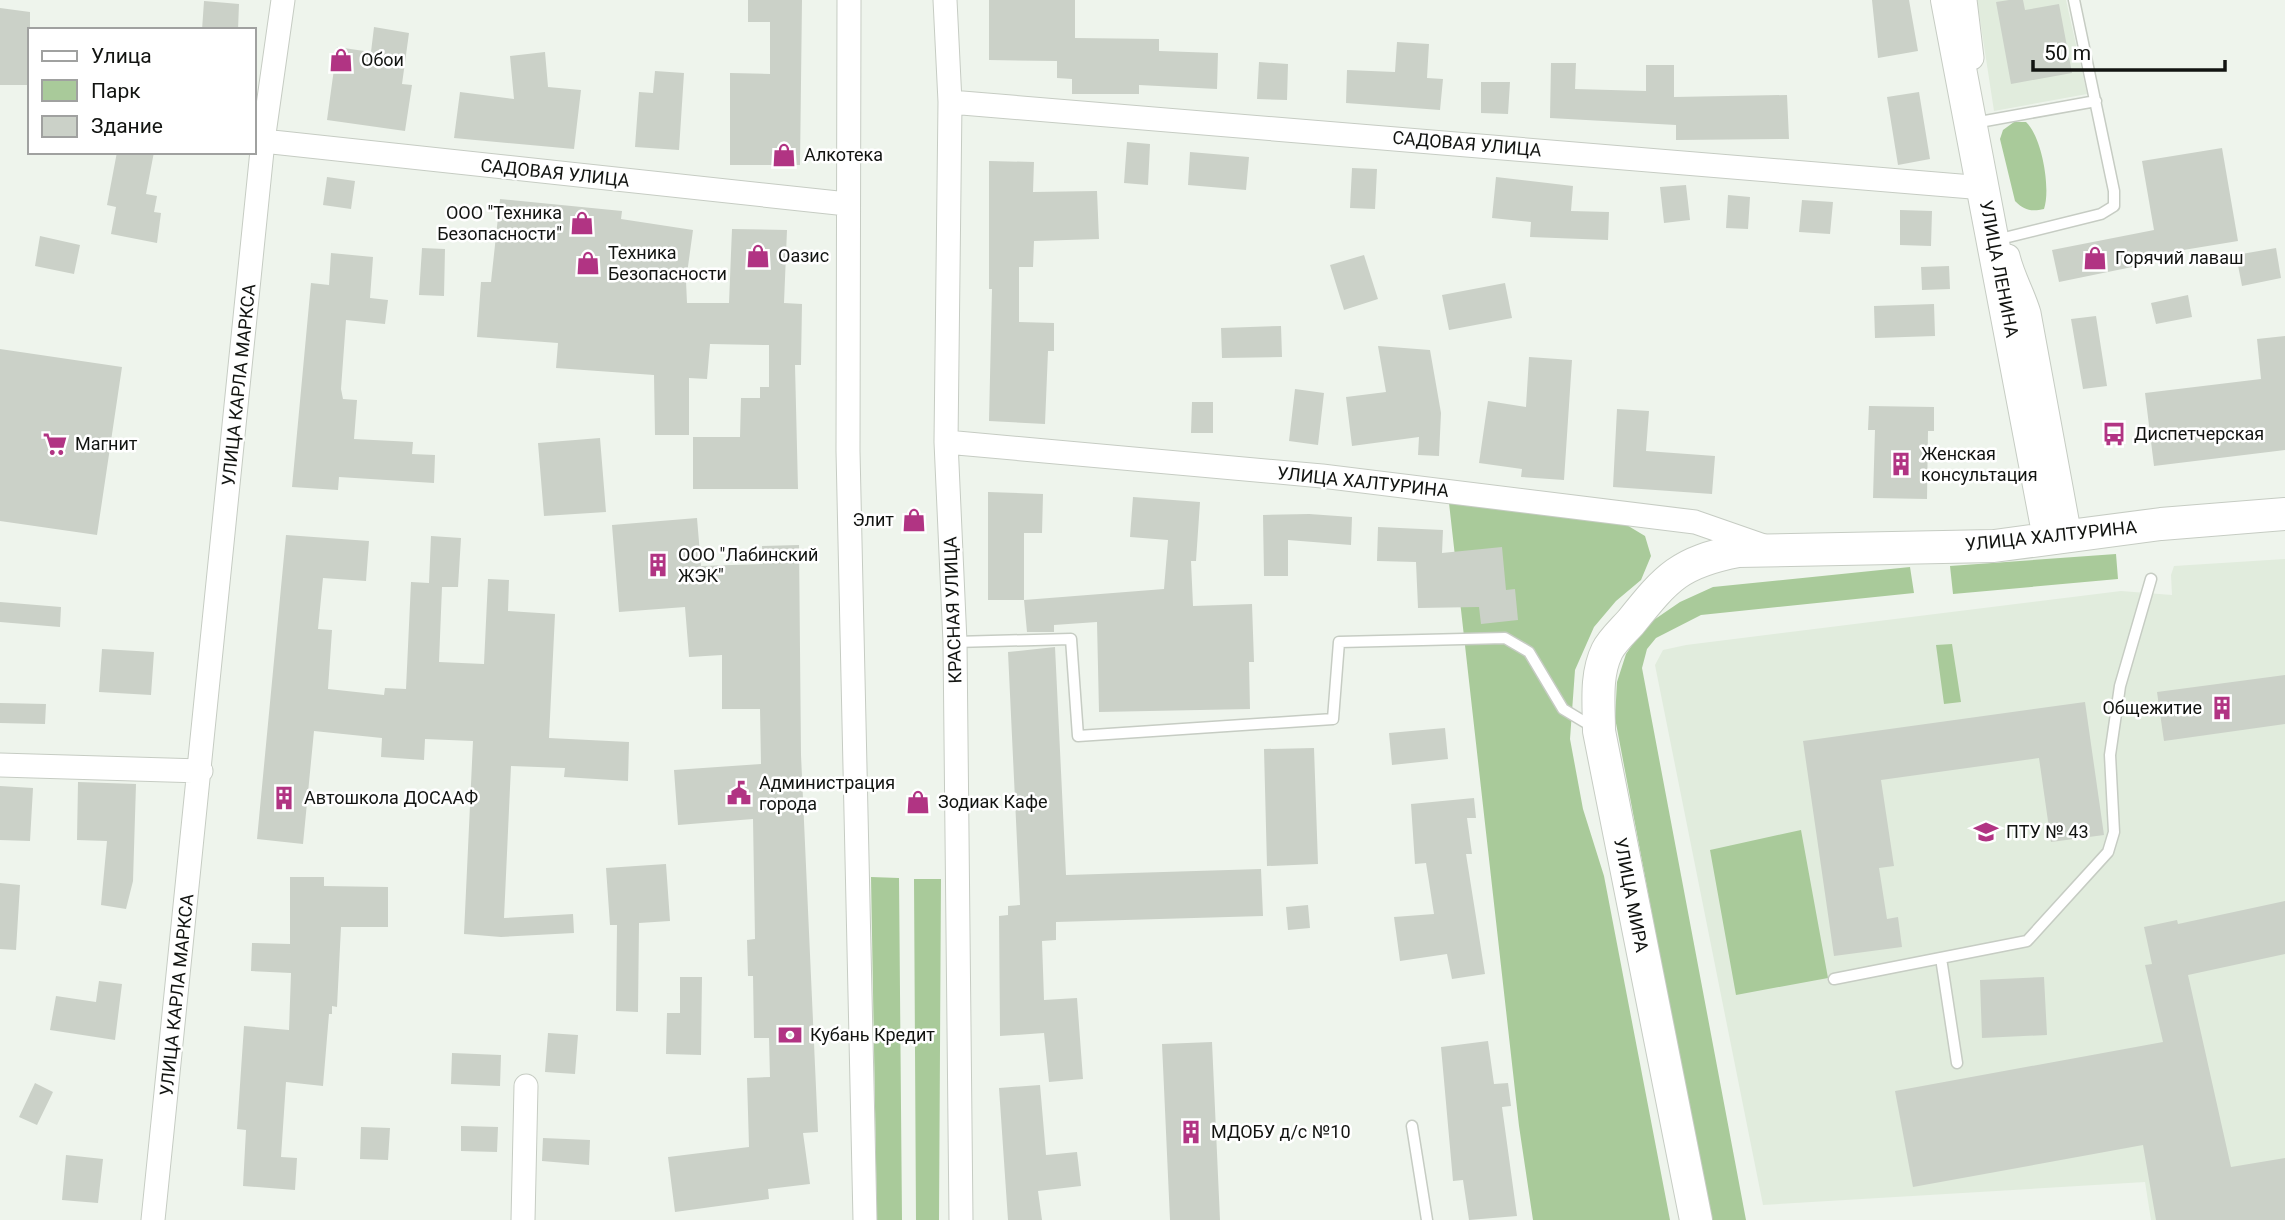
<svg xmlns="http://www.w3.org/2000/svg" width="2285" height="1220" font-family="Roboto,sans-serif">
<rect width="100%" height="100%" fill="#eef4ec"/>
<path fill="#e1ecdd" d="M1977,0H2066L2087,94L1994,111Z
M2285,559V1220H2151L2145,1182L1763,1205L1655,665L1663,650L1686,645L2121,591L2172,595L2171,575L2174,566Z"/>
<path fill="#a9ca9a" d="M2014,122H2026C2042,137 2051,189 2044,209C2031,212 2024,210 2015,201L2000,139L2003,130Z
M1449,503L1625,524L1645,536L1651,556L1641,580L1616,601L1594,627L1575,670L1570,739L1583,809L1604,876L1670,1220H1533L1519,1126Z
M2116,554L2118,579L1953,594L1950,566Z
M1910,567L1914,593L1701,615L1656,638L1647,649L1642,668L1746,1220H1710L1615,718L1617,682L1626,654L1645,626L1680,602L1713,587Z
M1952,644L1961,702L1944,704L1936,645Z
M1801,830L1828,978L1736,995L1710,850Z
M871,877L899,878L902,1220H877Z
M914,879H941L939,1220H916Z"/>
<path fill="#cbd1c8" d="M748,0H802L800,165H730V73L770,74V22H748Z
M989,0H1075V38L1159,39V51L1218,53L1217,89L1139,85V94H1072V79L1057,78V61L989,60Z
M1872,0H1909L1918,51L1878,58Z
M2009,0H2023L2025,10L2059,4L2072,73L2011,84L1996,2Z
M204,1L239,4L238,30H202Z
M0,8L30,12V85H0Z
M374,27L409,33L402,84L412,85L405,131L327,120L337,47L371,52Z
M1397,42L1429,44L1427,78L1443,79L1440,110L1346,103L1347,70L1395,72Z
M545,52L548,87L581,90L574,149L454,138L460,92L514,99L510,56Z
M1259,62L1288,64L1287,100L1257,99Z
M1551,63H1576L1575,89L1646,91V65H1674V97L1787,95L1789,139L1676,140V125L1550,118Z
M655,71L684,73L679,150L635,147L639,92L653,93Z
M1481,82H1510L1508,114L1481,113Z
M1919,92L1930,159L1898,165L1887,97Z
M1127,142L1150,144L1148,185L1124,183Z
M2222,148L2238,241L2135,258L2137,266L2059,282L2052,250L2154,230L2142,161Z
M117,152H154L146,194L157,196L154,212L161,213L157,243L111,234L116,207L107,205Z
M1190,152L1249,157L1246,190L1188,185Z
M989,161L1034,162L1033,192L1097,191L1099,239L1034,241L1033,267H1019V322L1054,323V351H1048L1045,424L989,421L992,289H989Z
M1352,168L1377,169L1375,209L1350,208Z
M327,177L355,181L351,209L323,205Z
M1496,177L1573,186L1571,211L1609,212L1608,240L1530,237L1531,222L1492,218Z
M1686,185L1690,220L1664,223L1660,187Z
M1728,195L1750,197L1748,229L1726,228Z
M500,199L622,211L621,219L693,230L686,281L687,303H729L732,229L787,230L784,303L802,304L801,365H795L798,489H693V437H740L741,398H760V387H769V345L710,344L707,379L689,378V435H655L654,375L556,368L558,343L477,337L481,282H491Z
M1802,200L1833,202L1830,234L1799,232Z
M1900,210L1932,211L1931,246L1900,245Z
M40,236L80,245L74,274L35,266Z
M422,248L445,249L444,296L419,295Z
M2276,248L2281,278L2242,286L2236,255Z
M331,253L373,257L370,298L388,300L385,324L346,320L341,389L343,399L357,400L354,439L413,442L412,454L435,455L434,483L339,477L338,490L292,487L311,283L329,285Z
M1364,255L1378,299L1344,310L1330,265Z
M1949,266L1950,289L1922,290L1921,267Z
M1505,283L1512,318L1449,330L1442,295Z
M2188,295L2192,317L2156,324L2151,303Z
M1934,304L1935,336L1875,338L1874,306Z
M2096,316L2107,386L2083,389L2071,319Z
M1281,326L1282,357L1222,358L1221,328Z
M2285,336V450L2154,466L2145,393L2261,379L2257,339Z
M1378,346L1430,350L1441,413L1439,456L1418,455L1419,437L1352,446L1346,397L1386,392Z
M0,349L122,367L97,535L0,521Z
M1529,357L1572,360L1564,480L1521,477L1522,469L1479,463L1488,401L1526,407Z
M1295,389L1324,393L1318,445L1289,441Z
M1192,402H1213V433H1191Z
M1869,406L1934,407V431H1928L1927,499L1873,498L1875,430H1868Z
M1617,409L1649,411L1646,451L1715,456L1712,494L1613,487Z
M600,438L606,512L544,516L538,443Z
M988,492L1043,494L1042,533H1024V600H988Z
M1133,497L1200,502L1196,561H1191L1193,606L1252,604L1254,662H1249L1250,709L1099,712L1097,622L1054,625V632H1027L1024,600L1164,589L1168,540L1130,537Z
M1309,514L1352,517L1351,545L1288,540V576H1264L1263,515Z
M697,518L701,566L763,564L762,546L799,545L801,755L818,1132L803,1133L810,1184L768,1189L769,1199L675,1212L668,1157L749,1147L747,1078L770,1077L769,1038H754L753,976H748L747,940L755,939L753,819L678,825L674,770L761,764L760,709H722V655L689,657L685,607L619,612L612,525Z
M1378,527L1443,530L1442,553L1502,547L1506,590L1515,589L1518,620L1481,624L1479,607L1418,608L1416,562L1377,561Z
M286,535L369,541L366,581L323,578L318,629L332,630L328,689L384,695L385,688L406,689L411,582L429,583L431,536L461,538L458,587H442L439,662L484,664L488,579L509,580L508,611L555,614L549,738L629,742L628,781L564,777L565,768L511,766L504,918L573,914L574,933L501,937L464,934L473,741L425,739L424,760L381,757L382,738L314,731L303,844L257,839Z
M0,602L61,607L60,627L0,622Z
M1055,647L1066,875L1261,869L1263,916L1056,922V940L1042,941L1044,1000L1077,998L1083,1079L1049,1082L1044,1033L1000,1036L999,916L1008,915V906L1020,905L1008,652Z
M102,649L154,652L151,695L99,692Z
M2285,675V724L2164,741L2157,692Z
M2085,702L2104,835L2051,842L2039,758L1881,780L1894,866L1879,868L1887,919L1898,917L1902,947L1834,956L1803,741Z
M0,703L46,704L45,724L0,723Z
M1445,728L1448,759L1392,765L1389,733Z
M1314,748L1318,864L1267,866L1264,749Z
M78,782L136,784L133,881L126,909L101,905L107,841L77,840Z
M0,786L33,788L30,841L0,840Z
M1474,798L1476,818H1467L1472,854H1466L1485,974L1452,979L1447,954L1400,961L1394,917L1434,914L1426,863L1415,864L1411,804Z
M666,864L670,921L639,923L638,1012L616,1011L617,925H610L606,868Z
M290,877H324V886L388,887V927H341L337,1007L332,1006V1014H329L323,1086L286,1082L281,1157L297,1158L295,1190L243,1186L246,1130L237,1129L244,1026L289,1030L291,973L251,971L252,943L290,944Z
M0,883L20,885L16,950L0,949Z
M2285,901V954L2188,975L2231,1167L2285,1158V1220H2156L2143,1145L1913,1187L1895,1091L2163,1042L2145,965L2152,964L2144,927L2177,920L2178,924Z
M1308,905L1310,928L1288,930L1286,907Z
M680,977H702L701,1055L666,1054L667,1013H680Z
M2044,977L2047,1035L1982,1038L1980,980Z
M99,981L122,984L115,1040L50,1030L56,996L96,1002Z
M548,1033L578,1035L575,1074L545,1072Z
M1488,1041L1494,1084L1508,1083L1511,1106L1502,1107L1517,1216L1469,1220L1463,1180L1453,1181L1441,1047Z
M1212,1042L1220,1220H1170L1162,1044Z
M452,1053L501,1055L500,1086L451,1084Z
M35,1083L53,1092L37,1125L19,1117Z
M1040,1085L1046,1155L1077,1152L1081,1186L1038,1191L1042,1220H1008L999,1088Z
M461,1126L498,1127L497,1152L461,1151Z
M361,1127L390,1128L388,1160L360,1159Z
M543,1138L590,1140L589,1165L542,1161Z
M66,1155L103,1159L98,1203L62,1200Z"/>
<g fill="none" stroke-linecap="round" stroke-linejoin="round">
<g stroke="#c6ccc3" stroke-width="13">
<path id="lane" d="M1974,123L2096,101
M1996,240L2101,214L2114,206V191L2074,0
M955,642L1071,639L1078,736L1333,719L1339,642L1505,638L1529,652L1563,709L1593,727
M1941,958L1957,1063
M1834,979L2027,941L2108,852L2114,832L2110,755L2120,686L2151,579
M1412,1126L1427,1220"/>
</g>
<g stroke="#c6ccc3" stroke-width="25">
<path id="street" d="M849,0L848,451L865,1220
M945,0L950,102L946,442L955,642L961,1220
M1965,0L1972,58
M950,102L1984,188
M263,141L847,204
M2008,256C2013,277 2023,293 2029,313L2070,536
M946,442L1322,476L1695,522L1764,546
M0,765L201,771
M153,1220L263,141L283,0
M523,1220L526,1086"/>
</g>
<g stroke="#c6ccc3" stroke-width="34">
<path id="secondary" d="M1947,0L2049,538
M1696,1220L1599,731C1599,705 1595,676 1607,651C1612,641 1623,631 1631,622C1667,577 1680,562 1738,551L1994,546L2161,524L2285,514"/>
</g>
<use href="#lane" stroke="#fff" stroke-width="10"/>
<use href="#street" stroke="#fff" stroke-width="23"/>
<use href="#secondary" stroke="#fff" stroke-width="32"/>
</g>
<defs>
<g id="shop-bare" transform="scale(1.89)"><path d="M-5-2.5h2.3a2.7 3.5 0 0 1 5.4 0H5L5.5 6h-11ZM-1.5-2.5h3a1.5 2.3 0 0 0-3 0Z" fill="#b13483" stroke="#fff" stroke-width="2.5" paint-order="stroke"/></g>
<g id="bus-bare" transform="scale(1.89)"><path d="M-5-6H5V4H4V6H2V4H-2V6H-4V4H-5ZM-3.5-4V0h7V-4ZM-3.5 1.2v1.5H-2V1.2ZM2 1.2v1.5H3.5V1.2Z" fill="#b13483" stroke="#fff" stroke-width="2.5" paint-order="stroke"/></g>
<g id="supermarket-bare" transform="scale(1.89)"><path d="M-6-5.5h2.5l.6 2H6L4.5 2H-2.5L-4.4-4H-6ZM-1.5 3.2a1.3 1.3 0 1 0 .1 0ZM3 3.2a1.3 1.3 0 1 0 .1 0Z" fill="#b13483" stroke="#fff" stroke-width="2.5" paint-order="stroke"/></g>
<g id="building-bare" transform="scale(1.89)"><path d="M-4-6H4V6H1V3H-1V6H-4ZM-2.5-4.3h1.7v1.8h-1.7ZM.8-4.3h1.7v1.8H.8ZM-2.5-1h1.7V.8h-1.7ZM.8-1h1.7V.8H.8Z" fill="#b13483" stroke="#fff" stroke-width="2.5" paint-order="stroke"/></g>
<g id="civic-bare" transform="scale(1.89)"><path d="M-.6-6.5H3V-4.5H.6V-3L4-1V1h2V6H-6V1h2V-1L-.6-3ZM-1.2 2.5V6h2.4V2.5Z" fill="#b13483" stroke="#fff" stroke-width="2.5" paint-order="stroke"/></g>
<g id="university-bare" transform="scale(1.89)"><path d="M0-5L7-2L0 1L-7-2ZM-4 1L0 2.5L4 1V4Q0 6-4 4Z" fill="#b13483" stroke="#fff" stroke-width="2.5" paint-order="stroke"/></g>
<g id="bank-bare" transform="scale(1.89)"><path d="M-6-4H6V4H-6ZM0-2.3a2.3 2.3 0 1 0 0 4.6a2.3 2.3 0 1 0 0-4.6Z" fill="#b13483" stroke="#fff" stroke-width="2.5" paint-order="stroke"/></g>
</defs>
<g fill-rule="evenodd">
<use href="#shop-bare" x="341" y="60"/>
<use href="#shop-bare" x="784" y="155"/>
<use href="#shop-bare" x="582" y="223"/>
<use href="#shop-bare" x="758" y="256"/>
<use href="#shop-bare" x="2095" y="258"/>
<use href="#shop-bare" x="588" y="263"/>
<use href="#bus-bare" x="2114" y="434"/>
<use href="#supermarket-bare" x="55" y="444"/>
<use href="#building-bare" x="1901" y="464"/>
<use href="#shop-bare" x="914" y="520"/>
<use href="#building-bare" x="658" y="565"/>
<use href="#building-bare" x="2222" y="708"/>
<use href="#civic-bare" x="739" y="793"/>
<use href="#building-bare" x="284" y="798"/>
<use href="#shop-bare" x="918" y="802"/>
<use href="#university-bare" x="1986" y="832"/>
<use href="#bank-bare" x="790" y="1035"/>
<use href="#building-bare" x="1191" y="1132"/>
</g>
<g text-anchor="middle" stroke-width="5" stroke-linejoin="round" paint-order="stroke">
<g font-size="18" fill="#121411" stroke="#fff" text-anchor="start">
<text x="361" y="66">Обои</text>
<text x="804" y="161">Алкотека</text>
<text x="562" y="219" text-anchor="end">ООО "Техника<tspan x="562" dy="21">Безопасности"</tspan></text>
<text x="608" y="259">Техника<tspan x="608" dy="21">Безопасности</tspan></text>
<text x="778" y="262">Оазис</text>
<text x="2115" y="264">Горячий лаваш</text>
<text x="2134" y="440">Диспетчерская</text>
<text x="75" y="450">Магнит</text>
<text x="1921" y="460">Женская<tspan x="1921" dy="21">консультация</tspan></text>
<text x="894" y="526" text-anchor="end">Элит</text>
<text x="678" y="561">ООО "Лабинский<tspan x="678" dy="21">ЖЭК"</tspan></text>
<text x="2202" y="714" text-anchor="end">Общежитие</text>
<text x="759" y="789">Администрация<tspan x="759" dy="21">города</tspan></text>
<text x="304" y="804">Автошкола ДОСААФ</text>
<text x="938" y="808">Зодиак Кафе</text>
<text x="2006" y="838">ПТУ № 43</text>
<text x="810" y="1041">Кубань Кредит</text>
<text x="1211" y="1138">МДОБУ д/с №10</text>
</g>
<g font-size="18" fill="#121411" stroke="#fff">
<text transform="translate(1467 144) rotate(5)" y="6">САДОВАЯ УЛИЦА</text>
<text transform="translate(555 173) rotate(6)" y="6">САДОВАЯ УЛИЦА</text>
<text transform="translate(1999 269) rotate(79)" y="6">УЛИЦА ЛЕНИНА</text>
<text transform="translate(239 385) rotate(-84)" y="6">УЛИЦА КАРЛА МАРКСА</text>
<text transform="translate(1363 482) rotate(6)" y="6">УЛИЦА ХАЛТУРИНА</text>
<text transform="translate(2051 536) rotate(-6)" y="6">УЛИЦА ХАЛТУРИНА</text>
<text transform="translate(953 610) rotate(-92)" y="6">КРАСНАЯ УЛИЦА</text>
<text transform="translate(1631 895) rotate(79)" y="6">УЛИЦА МИРА</text>
<text transform="translate(177 995) rotate(-84)" y="6">УЛИЦА КАРЛА МАРКСА</text>
</g>
</g>
<rect x="28" y="28" width="228" height="126" fill="#ffffff" stroke="#a0a1a0" stroke-width="2"/>
<rect x="42" y="51" width="35" height="10" fill="#ffffff" stroke="#a0a1a0" stroke-width="2"/>
<text x="91" y="63" font-size="21" fill="#121411">Улица</text>
<rect x="42" y="80" width="35" height="21" fill="#a9ca9a" stroke="#a0a1a0" stroke-width="2"/>
<text x="91" y="98" font-size="21" fill="#121411">Парк</text>
<rect x="42" y="116" width="35" height="21" fill="#cbd1c8" stroke="#a0a1a0" stroke-width="2"/>
<text x="91" y="133" font-size="21" fill="#121411">Здание</text>
<path d="M2033 60v10h192v-10" fill="none" stroke="#121411" stroke-width="3.5"/>
<text x="2044" y="60" font-size="21" fill="#121411" stroke="#ffffff" stroke-width="5" paint-order="stroke">50 m</text>
</svg>
